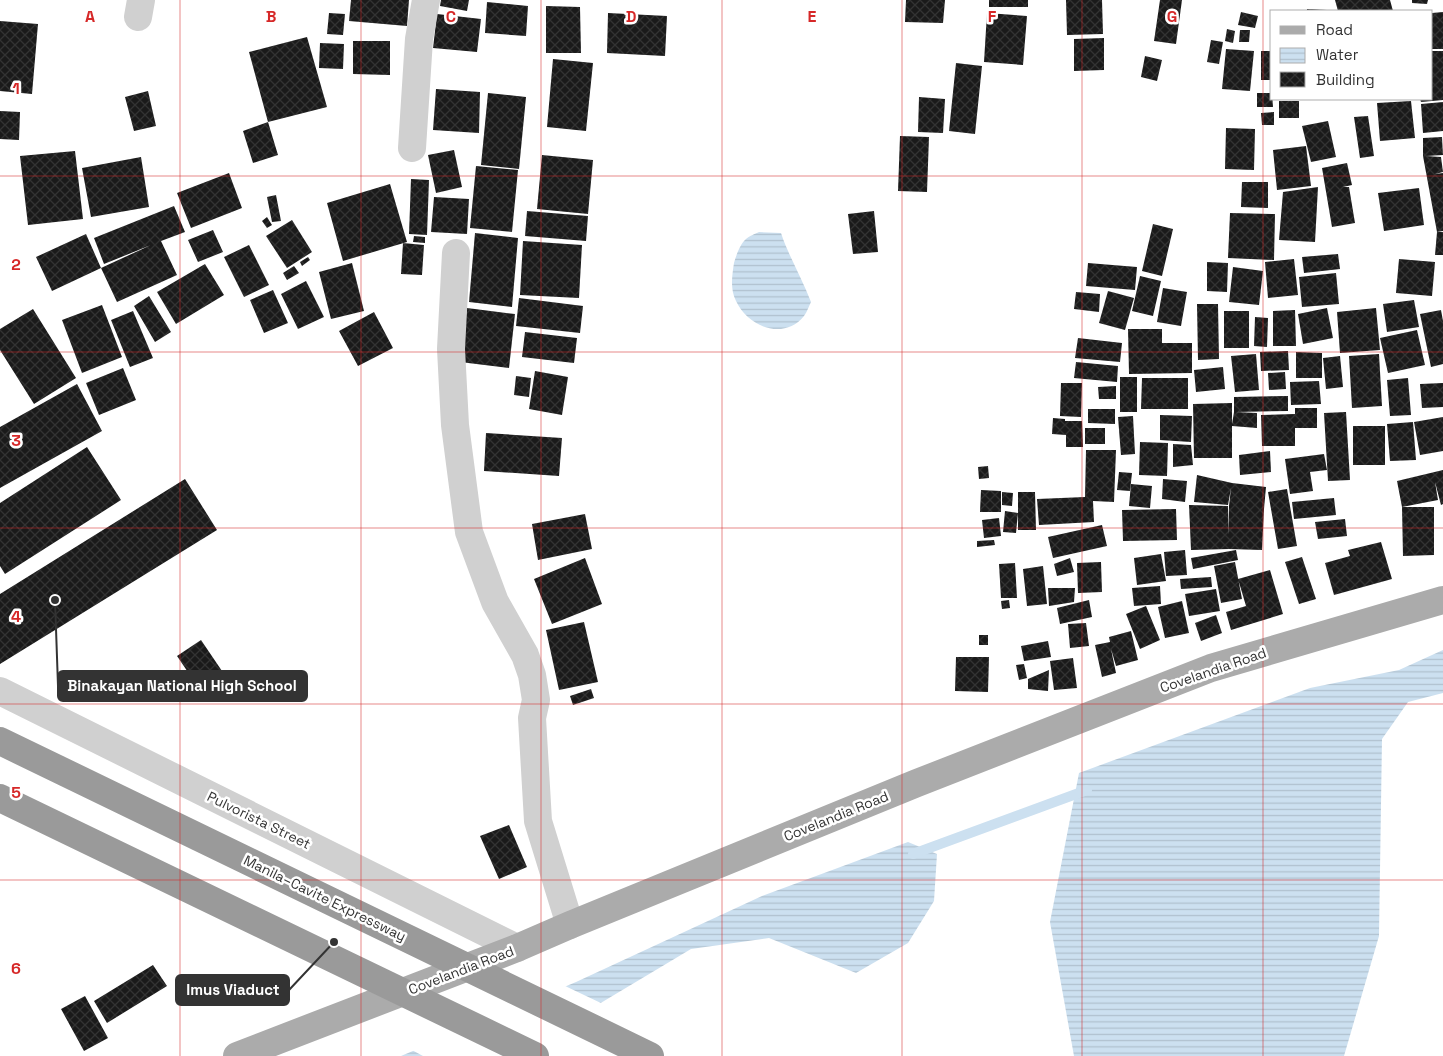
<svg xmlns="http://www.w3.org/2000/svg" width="1443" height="1056" font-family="'Space Grotesk',sans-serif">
<defs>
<pattern id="water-rules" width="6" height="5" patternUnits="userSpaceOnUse" patternTransform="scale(1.25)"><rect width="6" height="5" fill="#cce0f0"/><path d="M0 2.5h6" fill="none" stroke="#b0c1ce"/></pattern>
<pattern id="building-cross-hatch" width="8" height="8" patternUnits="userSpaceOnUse" patternTransform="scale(1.25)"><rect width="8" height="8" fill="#1a1a1a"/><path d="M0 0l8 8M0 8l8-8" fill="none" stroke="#333"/></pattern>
</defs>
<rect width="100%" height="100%" fill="#fff"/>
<path fill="url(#water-rules)" d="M759,232L781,233C789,257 802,278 811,302C809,306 807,312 804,316C784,341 748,327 736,301C730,289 732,276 734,263C736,256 740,244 746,239C749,236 755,234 759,232Z
M1443,650V693L1408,702L1382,739L1379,936L1344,1056H1074L1050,922L1079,773L1310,688L1399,670Z
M908,842L937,854L934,901L908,943L856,973L769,938L691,949L512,1056H401L576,982L762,896Z"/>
<path fill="#fff" d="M563,985L603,1004L517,1056H423L410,1049Z"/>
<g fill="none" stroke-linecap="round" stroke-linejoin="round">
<path stroke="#cce0f0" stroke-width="10" d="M913,854L1087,790"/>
</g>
<path fill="url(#building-cross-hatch)" d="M351,0H409L407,26L349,21Z
M441,0H469L467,11L440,6Z
M906,0H945L943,23L905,22Z
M989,0H1028V7H989Z
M1066,0H1102L1103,34L1067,35Z
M1160,0H1182L1176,44L1154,41Z
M1335,0H1390L1393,11H1338Z
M1412,0H1428L1427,4L1412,3Z
M487,2L528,6L526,36L485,33Z
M546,6L580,7L581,53H546Z
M1307,9L1327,10V11H1307Z
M1241,12L1258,16L1255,28L1238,25Z
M1443,12V49H1432V13Z
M329,13L345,14L343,35L327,34Z
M608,13L667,16L665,56L607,53Z
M987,13L1027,16L1023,65L984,62Z
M437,14L481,19L477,52L433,48Z
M0,21L38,24L32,94L0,91Z
M1227,29L1235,31L1233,43L1225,41Z
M1240,30H1250L1249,42H1239Z
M307,37L327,107L268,122L249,52Z
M1104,38V70L1074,71V39Z
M1211,40L1223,42L1219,64L1207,62Z
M353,41H390V75L353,74Z
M320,43L344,44L343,69L319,68Z
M1226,49L1254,51L1250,91L1222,89Z
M1261,51H1272V80H1261Z
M1432,51H1443V100L1421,102L1420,99H1432Z
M1145,56L1162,60L1157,81L1141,77Z
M553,59L593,63L586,131L547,127Z
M956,63L982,66L975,134L949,131Z
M436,89L480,92L479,133L433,130Z
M148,91L156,126L134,131L125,97Z
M488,93L526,97L519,169L481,165Z
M1257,93H1272L1273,107H1257Z
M919,97L945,99L943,133L918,132Z
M1279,101H1299V118H1279Z
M1411,101L1415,138L1380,141L1377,103Z
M1443,102V131L1423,133L1421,104Z
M0,111L20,112L19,140L0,139Z
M1274,112V125H1262L1261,113Z
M1368,116L1374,156L1360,158L1354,117Z
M1328,121L1336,157L1311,162L1302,126Z
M268,122L278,155L253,163L243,131Z
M1226,128L1255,129L1254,170L1225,169Z
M900,136L929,137L927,192L898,191Z
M1442,137L1443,155L1426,156L1441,157L1443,172L1435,174L1443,173V231L1437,232H1443V255H1435L1437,232L1423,156V138Z
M1306,146L1311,186L1277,190L1273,150Z
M454,150L462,187L436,193L428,155Z
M75,151L83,219L28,225L20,156Z
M542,155L593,160L588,214L537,209Z
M141,157L149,207L91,217L82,168Z
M1347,163L1352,185L1343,187H1349L1355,223L1332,227L1322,168Z
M476,166L518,170L512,232L470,228Z
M229,173L242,208L191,228L177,193Z
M411,179L429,180L427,235L409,234Z
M1242,182H1268V208L1241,207Z
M390,184L407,242L343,261L327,203Z
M1318,187L1315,242L1279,240L1283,192Z
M1419,188L1424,225L1384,231L1378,193Z
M276,195L281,221L272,222L267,197Z
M434,197L469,199L467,234L431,232Z
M174,206L185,232L161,241L177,275L117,302L101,268L151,245L104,264L94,238Z
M527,211L588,216L586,241L525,236Z
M874,211L878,252L853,254L848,214Z
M1230,213L1275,214L1274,260L1228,258Z
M267,217L272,225L267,228L262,221Z
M292,220L312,252L287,268L266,236Z
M1153,224L1173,229L1162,276L1142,271Z
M213,230L223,252L198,262L188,240Z
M475,233L518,238L512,307L469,302Z
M86,234L101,268L52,291L36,257Z
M414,236L425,237V243L413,242Z
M523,241L582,245L579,298L520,295Z
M403,243L424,245L422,275L401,274Z
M249,245L269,285L244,297L224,257Z
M1338,254L1340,269L1304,273L1302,257Z
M308,257L310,260L302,266L300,262Z
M1294,259L1298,295L1268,298L1265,262Z
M1399,259L1435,262L1432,296L1396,293Z
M1207,262L1228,263L1227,292L1207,291Z
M352,263L364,311L331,319L319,272Z
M1088,263L1137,267L1135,290L1086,286Z
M205,264L224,295L176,324L157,292Z
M294,266L299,273L287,280L283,273Z
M1233,267L1263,271L1259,305L1229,302Z
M1336,273L1339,304L1302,307L1299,277Z
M1140,276L1161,281L1153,316L1132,311Z
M306,281L324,317L298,329L281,294Z
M1163,288L1187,292L1181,326L1157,322Z
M273,290L288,323L264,333L250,300Z
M1108,291L1134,298L1125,330L1099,323Z
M1076,292L1100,294L1099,312L1074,309Z
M149,296L171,332L155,342L134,306Z
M519,298L583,306L580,333L516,326Z
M1414,300L1419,327L1387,332L1383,304Z
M1197,304H1218L1219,359L1198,360Z
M102,305L122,357L82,373L62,320Z
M467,308L515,314L509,368L460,362Z
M1327,308L1333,338L1303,344L1298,314Z
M1376,308L1380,350L1340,353L1337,312Z
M33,309L76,378L34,404L0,350V329Z
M1295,310L1296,346H1273V311Z
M1441,310L1443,321V364L1431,367L1420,314Z
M133,311L153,358L130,367L111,320Z
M1224,311H1249V348H1224Z
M374,312L393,348L358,366L339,331Z
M1255,317L1268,318L1267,347L1254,346Z
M1128,329H1162V343H1192V373L1129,374Z
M1417,330L1425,365L1388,373L1380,338Z
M525,332L577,338L574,363L522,357Z
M1078,338L1122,343L1120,362L1075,358Z
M1288,351L1289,370L1261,371L1260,352Z
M1296,352L1322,353V378H1296Z
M1256,354L1259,390L1235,392L1231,356Z
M1379,354L1382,406L1352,408L1349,356Z
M1340,356L1343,387L1326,389L1323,358Z
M1076,362L1118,366L1117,382L1074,378Z
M1223,367L1225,389L1196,392L1194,370Z
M123,368L136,400L99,415L86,383Z
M535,371L568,377L562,415L529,409Z
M1285,372L1286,389L1269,390L1268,373Z
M516,376L531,378L529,397L514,395Z
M1120,377H1137V412H1120Z
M1142,378H1188V409H1141Z
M1408,378L1411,415L1390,416L1387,380Z
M1319,381L1321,404L1291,405L1290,382Z
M1061,383H1082L1081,417L1060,416Z
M1443,383V407L1422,408L1420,384Z
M77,384L102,431L0,488V427Z
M1116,386V399H1099L1098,387Z
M1288,396V411L1236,412L1257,413V428L1232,426V458H1194L1193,404L1232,403V424L1234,412V397Z
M1295,408H1317V428H1295V446H1262L1261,415L1295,414Z
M1088,409H1115V424L1088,423Z
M1346,412L1350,480L1328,481L1324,413Z
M1160,415L1192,416L1191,442L1160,440Z
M1133,416L1135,454L1121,455L1118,417Z
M1443,417V451L1420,455L1414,422Z
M1053,418L1065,419V421H1082L1083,447H1066V435L1052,434Z
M1413,422L1416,460L1390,461L1387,424Z
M1353,426H1385V465H1353Z
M1085,428H1105V444H1085Z
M486,433L562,438L559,476L484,471Z
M1140,442L1168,443L1167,476L1139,475Z
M1173,444L1191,445L1193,465L1173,467Z
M87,447L121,500L5,574L0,566V503Z
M1086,450H1116L1114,502L1093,501L1094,522L1039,525L1037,499L1085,497Z
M1270,451L1271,472L1240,475L1239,455Z
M1324,454L1327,470L1310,472L1313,491L1290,494L1285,459Z
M988,466L989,478L979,479L978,467Z
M1443,470V504L1441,505L1435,482L1438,500L1402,507H1434V555L1403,556L1402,507L1397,481Z
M1119,472L1132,473L1130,491L1117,490Z
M1197,475L1232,483L1266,487L1264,509L1262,550L1229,549L1191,550L1189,505L1228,506V535L1229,506H1233H1229L1231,488L1228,505L1194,502Z
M185,479L217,530L0,664V594Z
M1163,479L1187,481L1185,502L1162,499Z
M1131,484L1152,486L1150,508L1129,506Z
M1287,489L1297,546L1278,549L1268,492Z
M981,490L1001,491V512H980Z
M1002,492L1013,493L1012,506L1002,505Z
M1018,492H1035L1036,530H1018Z
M1334,498L1336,515L1294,519L1292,502Z
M1176,509L1177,540L1123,541L1122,510Z
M1005,511L1018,513L1016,533L1003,532Z
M585,514L592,549L538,560L532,524Z
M999,518L1001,536L984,538L982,520Z
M1345,519L1347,536L1318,539L1315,522Z
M1102,525L1107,546L1053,558L1048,537Z
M994,540L995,545L977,547V541Z
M1381,542L1392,579L1334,595L1325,563L1350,556L1348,550Z
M1185,550L1187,575L1166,576L1164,552Z
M1236,550L1238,560L1193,569L1191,558Z
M1161,554L1166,581L1137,585L1134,558Z
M1302,557L1316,599L1299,604L1285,562Z
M585,558L602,604L552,624L534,579Z
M1070,558L1074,572L1057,576L1054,564Z
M1101,562L1102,592L1078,593L1077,563Z
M1235,562L1242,599L1221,603L1214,566Z
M1015,563L1017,598H1001L999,564Z
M1043,566L1047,604L1027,606L1023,569Z
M1270,570L1283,614L1231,630L1226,612L1246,606L1238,579Z
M1211,577L1212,587L1181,589L1180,579Z
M1160,586L1161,604L1134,606L1132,588Z
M1048,588H1075L1074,602L1049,606Z
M1216,589L1220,611L1189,616L1185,594Z
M1009,600L1010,608L1002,609L1001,601Z
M1089,600L1092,617L1060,624L1057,608Z
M1182,601L1189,633L1165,638L1158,607Z
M1146,606L1160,640L1140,649L1126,614Z
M1216,615L1222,633L1201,641L1195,623Z
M584,622L598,682L559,690L546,630Z
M1086,623L1089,646L1070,648L1068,624Z
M1131,631L1138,660L1116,666L1111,649L1116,673L1102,677L1095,645L1110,642L1109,637Z
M979,635H988V645H979Z
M201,640L222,671L198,687L177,656Z
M1048,641L1051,657L1024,661L1021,646Z
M956,657H989L988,692L955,691Z
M1073,658L1077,688L1054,690L1050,661Z
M1024,664L1027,678L1019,680L1016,665Z
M1049,670L1048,691L1028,689V679Z
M591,689L594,698L573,705L570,696Z
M509,825L527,867L499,879L480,836Z
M153,965L167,986L107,1023L94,1001Z
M85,996L108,1038L84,1051L61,1009Z"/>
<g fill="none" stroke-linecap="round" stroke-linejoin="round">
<path stroke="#d0d0d0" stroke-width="28" d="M138,17L141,0
M412,148L419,39L426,0
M456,253L451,349L455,425L469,532L495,602L525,655L532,675L536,700L532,718L538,821L570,925
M0,691L517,948"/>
<path stroke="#ababab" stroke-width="28" d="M237,1056L517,948L570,925L917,783L1211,668L1443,600"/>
<path stroke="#9a9a9a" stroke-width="28" d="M0,741L650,1056
M0,798L535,1056"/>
</g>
<path fill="none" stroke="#d62828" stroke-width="1" stroke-opacity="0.55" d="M180,0V1056M361,0V1056M541,0V1056M722,0V1056M902,0V1056M1082,0V1056M1263,0V1056M0,176H1443M0,352H1443M0,528H1443M0,704H1443M0,880H1443"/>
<g text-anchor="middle" stroke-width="5" stroke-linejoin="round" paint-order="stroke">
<g font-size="14" fill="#333" stroke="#fff">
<text transform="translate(1213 670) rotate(-19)" y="5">Covelandia Road</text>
<text transform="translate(836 816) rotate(-22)" y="5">Covelandia Road</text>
<text transform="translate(259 820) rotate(26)" y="5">Pulvorista Street</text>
<text transform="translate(325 898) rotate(26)" y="5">Manila–Cavite Expressway</text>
<text transform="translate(461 970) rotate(-21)" y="5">Covelandia Road</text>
</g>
</g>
<g font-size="16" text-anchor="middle" font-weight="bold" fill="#d62828" stroke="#fff" stroke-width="5" stroke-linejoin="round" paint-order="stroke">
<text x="90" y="22">A</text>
<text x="271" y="22">B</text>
<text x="451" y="22">C</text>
<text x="631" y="22">D</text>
<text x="812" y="22">E</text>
<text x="992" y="22">F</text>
<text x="1172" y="22">G</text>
<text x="16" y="94">1</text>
<text x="16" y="270">2</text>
<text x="16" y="446">3</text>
<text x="16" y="622">4</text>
<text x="16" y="798">5</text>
<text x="16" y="974">6</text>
</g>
<path fill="none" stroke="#333" stroke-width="2" d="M55 600L58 686M334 942L289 990"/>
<g fill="#333" stroke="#fff" stroke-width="2">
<circle cx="55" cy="600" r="5"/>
<circle cx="334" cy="942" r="5"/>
</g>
<g fill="#333" stroke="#333" stroke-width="2">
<rect x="58" y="671" width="249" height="30" rx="5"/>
<rect x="176" y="975" width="113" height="30" rx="5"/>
</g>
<g font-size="15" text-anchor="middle" font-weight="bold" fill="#fff">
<text x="182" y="691">Binakayan National High School</text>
<text x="233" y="995">Imus Viaduct</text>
</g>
<rect x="1270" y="10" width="162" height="90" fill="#ffffff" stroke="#adadad"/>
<rect x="1280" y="26" width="25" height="8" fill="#ababab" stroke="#adadad"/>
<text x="1316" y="35" font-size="15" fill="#333333">Road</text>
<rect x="1280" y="48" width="25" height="15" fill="url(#water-rules)" stroke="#adadad"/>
<text x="1316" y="60" font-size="15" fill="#333333">Water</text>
<rect x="1280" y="72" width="25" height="15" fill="url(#building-cross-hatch)" stroke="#adadad"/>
<text x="1316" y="85" font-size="15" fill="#333333">Building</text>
</svg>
